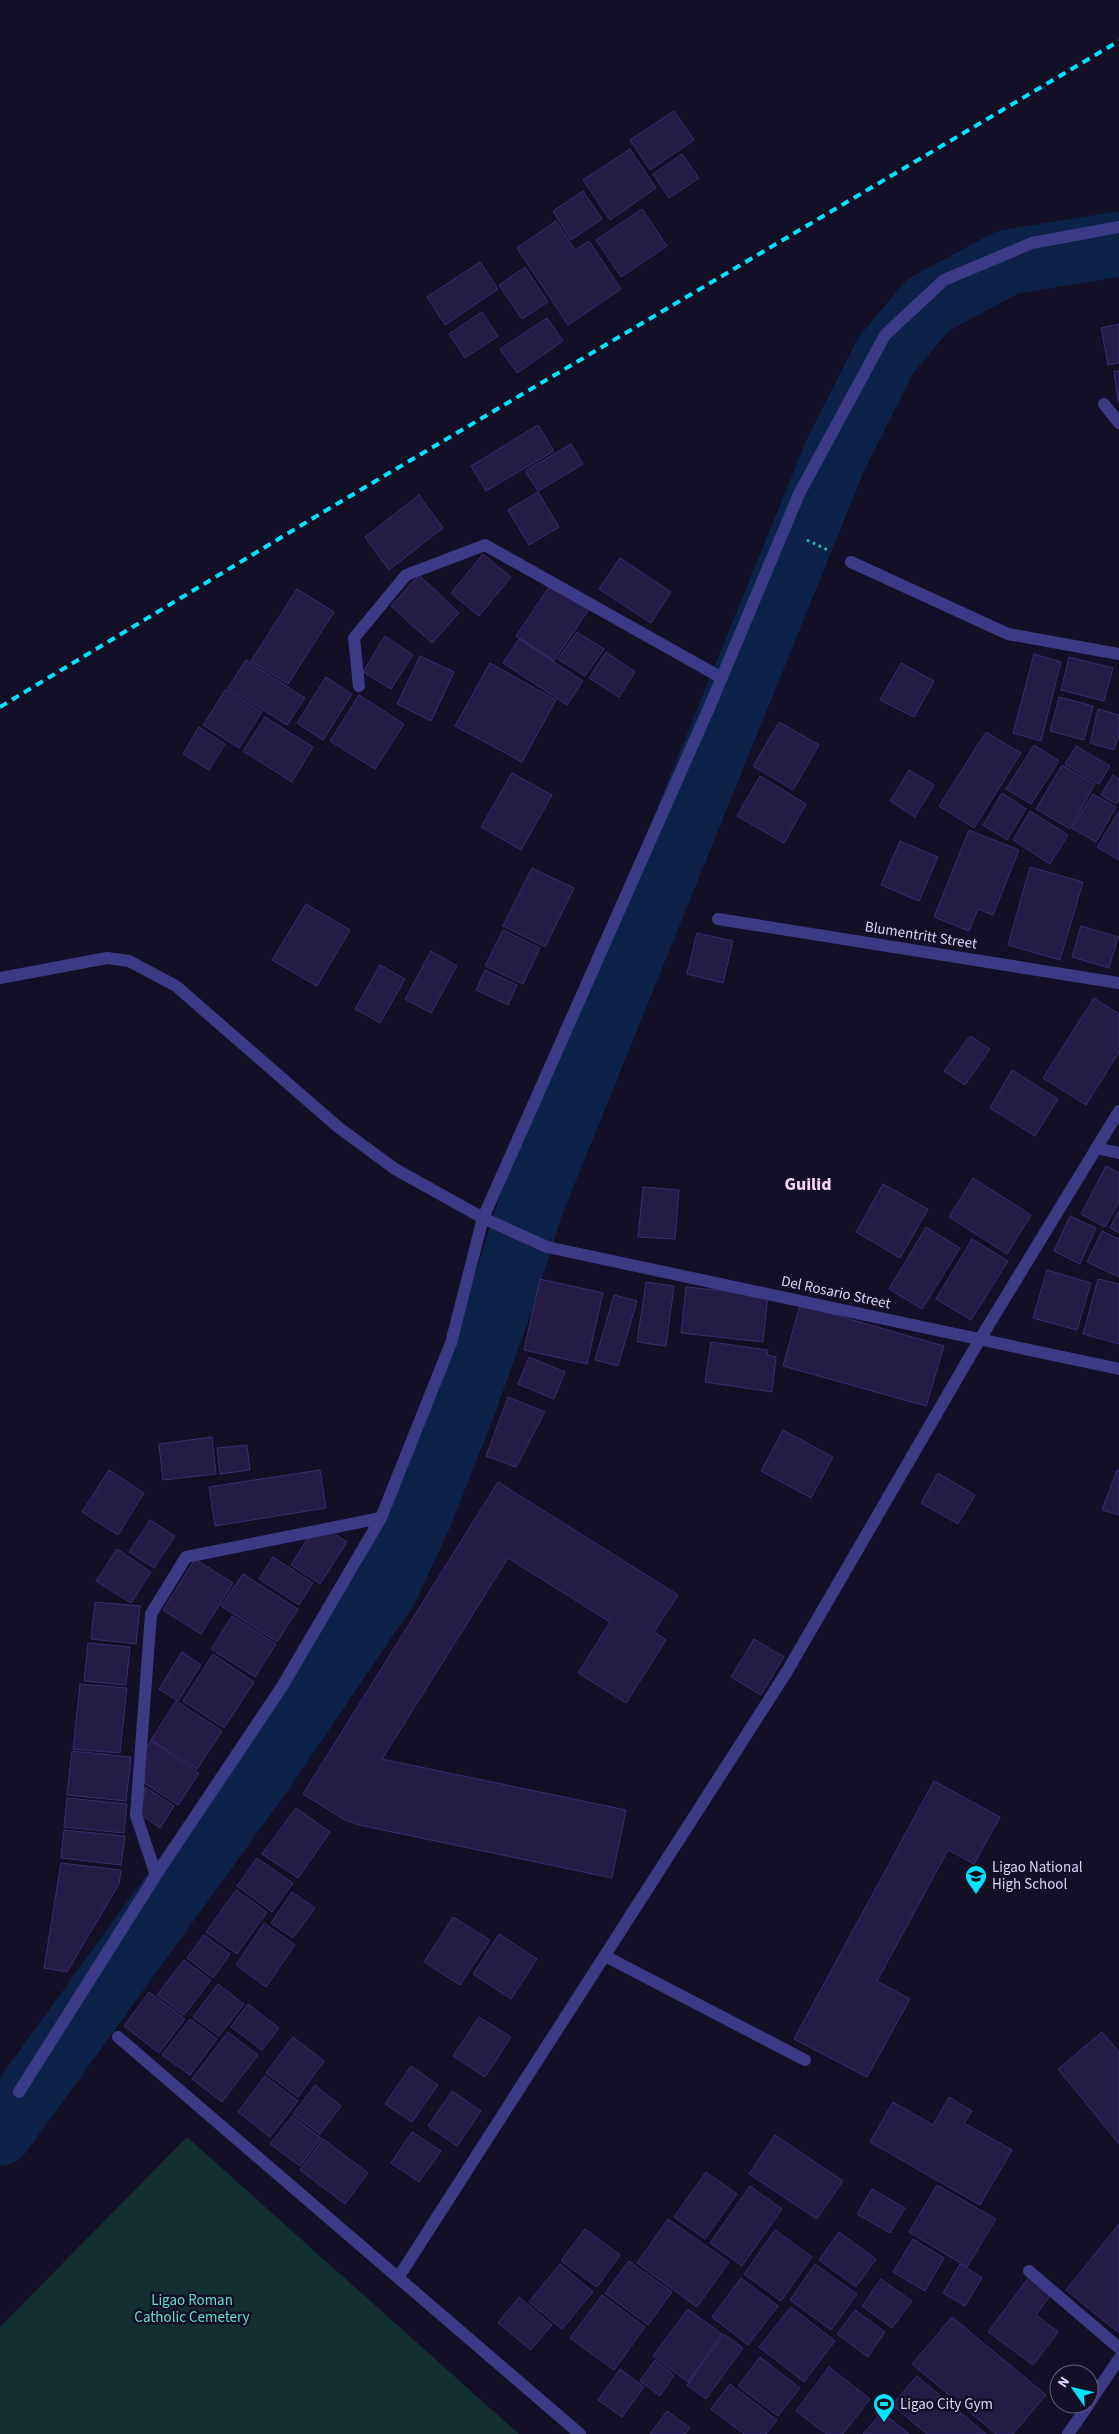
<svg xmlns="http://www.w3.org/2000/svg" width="1119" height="2434" font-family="'Source Sans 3',sans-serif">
<rect width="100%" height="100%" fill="#130f26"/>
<path fill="#12302f" d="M187,2137L519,2434H0V2327Z"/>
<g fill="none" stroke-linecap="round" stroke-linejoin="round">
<path stroke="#0c2248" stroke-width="65" d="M0,2133L259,1775L386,1588L419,1517L462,1409L501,1301L531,1205L835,456L886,355L928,305L1008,262L1119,244"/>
</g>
<path fill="#241b47" stroke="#3b2d73" d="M674,111L694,140L650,170L630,140Z
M630,149L656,188L610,220L583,180Z
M682,154L699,178L669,198L653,174Z
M583,191L602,219L571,240L553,211Z
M642,209L667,246L621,277L596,240Z
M556,221L575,250L589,241L621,289L568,325L517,248Z
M480,262L498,289L445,325L427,297Z
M525,267L548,302L522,319L499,285Z
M482,312L498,336L465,358L449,334Z
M547,318L563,341L517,373L500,349Z
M1119,324V363L1108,365L1101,328Z
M1114,371H1119V402H1118Z
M538,425L554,451L486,491L471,466Z
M571,444L583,464L538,491L525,471Z
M538,492L559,527L529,545L508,510Z
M419,495L443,528L389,570L365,537Z
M483,554L511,577L479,616L451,593Z
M620,558L671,592L651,623L599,589Z
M419,575L459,613L432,643L391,606Z
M551,584L589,609L554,661L516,636Z
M297,589L334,612L288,684L251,661Z
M577,632L604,649L585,676L558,659Z
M385,636L413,655L391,689L363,672Z
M519,639L583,681L567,705L503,663Z
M606,652L635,672L619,697L589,678Z
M1034,654L1061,662L1041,741L1013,733Z
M420,656L454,672L431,721L397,704Z
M1069,657L1113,668L1104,701L1061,690Z
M246,660L305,698L287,725L228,688Z
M490,663L556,700L522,762L455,726Z
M901,663L934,681L914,717L880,700Z
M326,677L352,694L323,740L297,723Z
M226,689L262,712L239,748L203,725Z
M359,695L404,724L375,769L330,741Z
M1059,697L1093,706L1084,740L1050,731Z
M1098,709L1119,715V733L1114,750L1090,743Z
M265,717L313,747L292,782L243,751Z
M779,722L819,745L793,790L753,766Z
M199,727L225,744L209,770L183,754Z
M986,732L1021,753L974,828L939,806Z
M1034,745L1059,761L1031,804L1006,789Z
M1076,746L1110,766L1099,784L1065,764Z
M1062,765L1095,784L1070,829L1036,809Z
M909,770L934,785L915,817L890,801Z
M512,773L552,795L521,850L481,827Z
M1113,775L1119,779V800L1116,804L1101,795Z
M760,776L806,804L784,843L737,816Z
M1002,793L1026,809L1007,840L983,825Z
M1093,794L1116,807L1096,842L1072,828Z
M1030,811L1068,835L1050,864L1013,840Z
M1119,811V860L1097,847Z
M969,830L1019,850L993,915L978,909L969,931L934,917Z
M900,841L938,857L919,901L881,885Z
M1030,867L1083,882L1060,960L1008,945Z
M532,868L574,888L545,947L503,926Z
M306,904L350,930L317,986L272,960Z
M1081,926L1118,937L1109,968L1072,957Z
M503,930L540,948L523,984L485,966Z
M697,933L733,941L723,983L687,974Z
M431,951L457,966L431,1013L405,999Z
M380,965L405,979L380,1023L355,1009Z
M485,970L517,985L508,1005L476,990Z
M1094,998L1119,1014V1052L1086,1105L1043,1078Z
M970,1036L990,1049L965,1085L944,1071Z
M1012,1070L1058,1099L1035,1136L990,1108Z
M1106,1166L1119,1173V1202L1105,1227L1081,1214Z
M973,1178L1031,1215L1007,1254L949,1217Z
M883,1184L928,1209L900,1258L856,1232Z
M643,1187L679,1190L675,1239L638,1237Z
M1119,1210V1233L1110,1228Z
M1070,1216L1096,1228L1080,1264L1054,1251Z
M926,1227L960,1248L922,1309L889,1289Z
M1102,1231L1119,1239V1277L1087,1262Z
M972,1239L1008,1261L971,1320L936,1299Z
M1047,1270L1091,1283L1077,1330L1033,1318Z
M540,1279L603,1293L587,1364L524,1350Z
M1098,1279L1119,1284V1344L1083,1334Z
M646,1282L674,1286L666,1346L637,1342Z
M686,1287L768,1295L763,1342L681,1333Z
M614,1295L637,1301L618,1366L595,1360Z
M800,1305L944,1346L926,1406L783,1366Z
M711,1342L768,1350L767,1355L776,1357L772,1392L705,1382Z
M529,1357L565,1372L554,1399L518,1384Z
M508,1397L545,1412L516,1467L486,1456Z
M783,1430L833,1457L811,1498L761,1471Z
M212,1437L216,1474L163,1480L159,1444Z
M247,1445L250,1470L220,1474L217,1448Z
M109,1470L144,1493L118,1535L82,1512Z
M320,1470L326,1508L215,1526L209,1487Z
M1117,1470L1119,1471V1515L1102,1510Z
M938,1473L975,1495L958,1524L921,1503Z
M498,1482L678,1595L654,1632L666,1640L626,1703L578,1673L610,1622L508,1558L382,1759L626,1810L612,1878L359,1825L345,1820L303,1794Z
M150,1520L175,1536L154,1568L129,1552Z
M331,1532L347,1542L320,1584L291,1565L311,1533Z
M117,1549L151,1572L131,1603L96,1581Z
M273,1557L313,1583L299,1605L259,1579Z
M195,1559L233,1583L201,1634L163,1610Z
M243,1574L298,1609L277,1642L221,1606Z
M95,1602L140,1606L136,1644L91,1639Z
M232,1616L276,1644L255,1677L211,1649Z
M754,1639L784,1657L761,1695L731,1677Z
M88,1643L130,1647L126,1685L84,1681Z
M182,1652L201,1665L178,1701L159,1689Z
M213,1654L254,1682L224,1728L183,1701Z
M80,1684L127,1688L120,1753L73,1749Z
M176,1701L222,1731L197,1769L151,1740Z
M151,1741L199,1773L178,1805L143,1782L144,1752Z
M72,1751L131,1757L126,1801L67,1795Z
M934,1781L1000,1817L974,1864L948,1850L877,1981L910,1999L867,2077L794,2039Z
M145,1787L174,1806L160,1828L141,1815Z
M67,1798L127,1804L124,1833L64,1827Z
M296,1808L330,1832L298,1878L262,1854Z
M64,1830L125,1836L121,1865L61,1858Z
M257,1858L293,1883L272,1912L237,1886Z
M61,1863L121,1870L119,1884L67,1972L44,1968Z
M236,1890L267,1912L237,1954L206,1932Z
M292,1892L315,1908L293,1938L271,1923Z
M453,1917L490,1940L460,1985L424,1962Z
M264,1923L295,1945L266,1987L236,1965Z
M499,1934L537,1959L511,1999L473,1974Z
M204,1935L230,1954L213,1978L187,1958Z
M184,1960L211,1980L184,2015L157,1995Z
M218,1984L244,2004L219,2036L193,2017Z
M149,1992L185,2019L159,2053L124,2026Z
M248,2004L279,2028L262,2050L231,2027Z
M479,2017L511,2037L485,2077L453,2056Z
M190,2019L217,2039L190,2075L162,2055Z
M228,2032L258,2055L222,2102L192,2079Z
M1102,2032L1119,2052V2144L1058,2069Z
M293,2037L324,2061L298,2097L266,2073Z
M411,2066L438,2085L412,2122L385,2104Z
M265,2076L298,2101L270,2137L238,2112Z
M315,2085L341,2106L320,2134L293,2114Z
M452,2091L481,2111L457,2146L428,2126Z
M949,2097L972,2111L964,2123L1012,2150L980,2205L870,2142L893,2102L933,2125Z
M292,2116L321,2138L300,2166L270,2144Z
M412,2132L441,2151L419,2182L391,2163Z
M775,2135L843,2181L817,2219L749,2174Z
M323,2139L368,2173L345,2204L300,2170Z
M706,2172L737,2194L705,2239L674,2217Z
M937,2185L996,2219L967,2267L909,2232Z
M750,2186L782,2209L742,2266L710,2243Z
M872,2189L905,2208L890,2233L857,2214Z
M668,2219L729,2262L697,2307L637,2263Z
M1119,2224V2333L1066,2290Z
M585,2229L620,2255L597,2287L561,2261Z
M775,2230L812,2257L781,2301L744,2274Z
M839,2232L876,2259L856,2287L819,2260Z
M913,2239L944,2258L925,2291L893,2272Z
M629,2261L672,2292L648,2325L605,2293Z
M560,2264L593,2292L562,2329L529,2302Z
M815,2264L857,2294L831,2330L790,2300Z
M960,2264L982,2278L965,2306L943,2293Z
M1029,2277L1052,2293L1036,2315L1058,2332L1033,2365L988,2332Z
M741,2278L778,2306L748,2345L712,2317Z
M881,2279L912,2301L892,2328L862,2306Z
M602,2295L645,2327L614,2370L570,2338Z
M519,2297L552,2325L531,2350L498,2323Z
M791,2307L835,2341L804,2382L759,2347Z
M688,2309L722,2334L688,2382L653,2356Z
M855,2310L885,2332L868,2357L837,2334Z
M952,2317L1046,2395L1013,2434H996L912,2364Z
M724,2334L743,2348L706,2399L687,2385Z
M760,2357L800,2388L778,2416L738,2386Z
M655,2360L674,2375L660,2396L640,2381Z
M829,2367L870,2399L843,2434H826L796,2411Z
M620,2369L644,2387L622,2417L598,2400Z
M917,2376L986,2434H927L892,2405Z
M730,2384L777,2420L766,2434H744L711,2409Z
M667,2411L690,2428L685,2434H650Z
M882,2412L909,2434H863Z"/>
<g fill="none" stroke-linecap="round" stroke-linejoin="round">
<path stroke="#2fb8b0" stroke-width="3" stroke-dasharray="2.5 4" stroke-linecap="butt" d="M807,540L830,551"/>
<path stroke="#3d3a85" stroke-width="12" d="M1104,404L1119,423
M851,562L1008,634L1119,654
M359,686L354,638L406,575L485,545L722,678
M718,919L1119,983
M0,978L107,958L129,961L176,986L338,1127L395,1169L483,1218L547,1247L1119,1369
M1096,1148L1119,1153
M156,1875L136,1815L151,1614L186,1557L381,1518
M605,1956L805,2060
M118,2037L580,2434
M19,2092L156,1875L283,1685L381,1518L451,1343L483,1218L709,708L799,494L885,335L944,280L1032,243L1119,227
M1029,2271L1119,2348
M398,2278L786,1673L980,1339L1119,1111
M1089,2403L1119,2359
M1068,2434L1089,2404"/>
<path stroke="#00e5ff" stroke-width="4" stroke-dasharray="8 6" stroke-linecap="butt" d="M0,707L330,508L1119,41"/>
</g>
<defs>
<g id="school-pin" transform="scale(1.125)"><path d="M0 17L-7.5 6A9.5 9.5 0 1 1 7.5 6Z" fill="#00e5ff" stroke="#130f26"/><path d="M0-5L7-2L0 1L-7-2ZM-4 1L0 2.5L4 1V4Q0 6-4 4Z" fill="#111"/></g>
<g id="stadium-pin" transform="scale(1.125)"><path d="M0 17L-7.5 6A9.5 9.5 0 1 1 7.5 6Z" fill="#00e5ff" stroke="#130f26"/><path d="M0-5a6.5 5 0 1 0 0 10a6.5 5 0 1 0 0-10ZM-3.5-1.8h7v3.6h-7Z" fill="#111"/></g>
</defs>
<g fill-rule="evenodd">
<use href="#school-pin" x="976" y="1876"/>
<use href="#stadium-pin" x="884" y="2404"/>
</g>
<g text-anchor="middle" stroke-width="5" stroke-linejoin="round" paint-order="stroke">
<g font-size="15" fill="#d9d4ff" stroke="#130f26">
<text transform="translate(921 935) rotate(9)" y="5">Blumentritt Street</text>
<text transform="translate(836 1292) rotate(12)" y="5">Del Rosario Street</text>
</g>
<g font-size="15" fill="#d9d4ff" stroke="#130f26" text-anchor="start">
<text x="992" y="1872">Ligao National<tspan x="992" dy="17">High School</tspan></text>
<text x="900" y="2409">Ligao City Gym</text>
</g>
<g font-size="15" fill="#5fe0c0" stroke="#130f26">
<text x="192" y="2305">Ligao Roman<tspan x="192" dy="17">Catholic Cemetery</tspan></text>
</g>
<g font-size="18" font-weight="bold" fill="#ffd6f0" stroke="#130f26">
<text x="808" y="1190">Guilid</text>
</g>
</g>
<g transform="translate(1074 2389) rotate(304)"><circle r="24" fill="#130f26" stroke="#625e7d"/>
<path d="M0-4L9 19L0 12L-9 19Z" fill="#00e5ff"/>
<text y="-8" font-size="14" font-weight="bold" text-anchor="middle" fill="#d9d4ff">N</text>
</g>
</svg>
